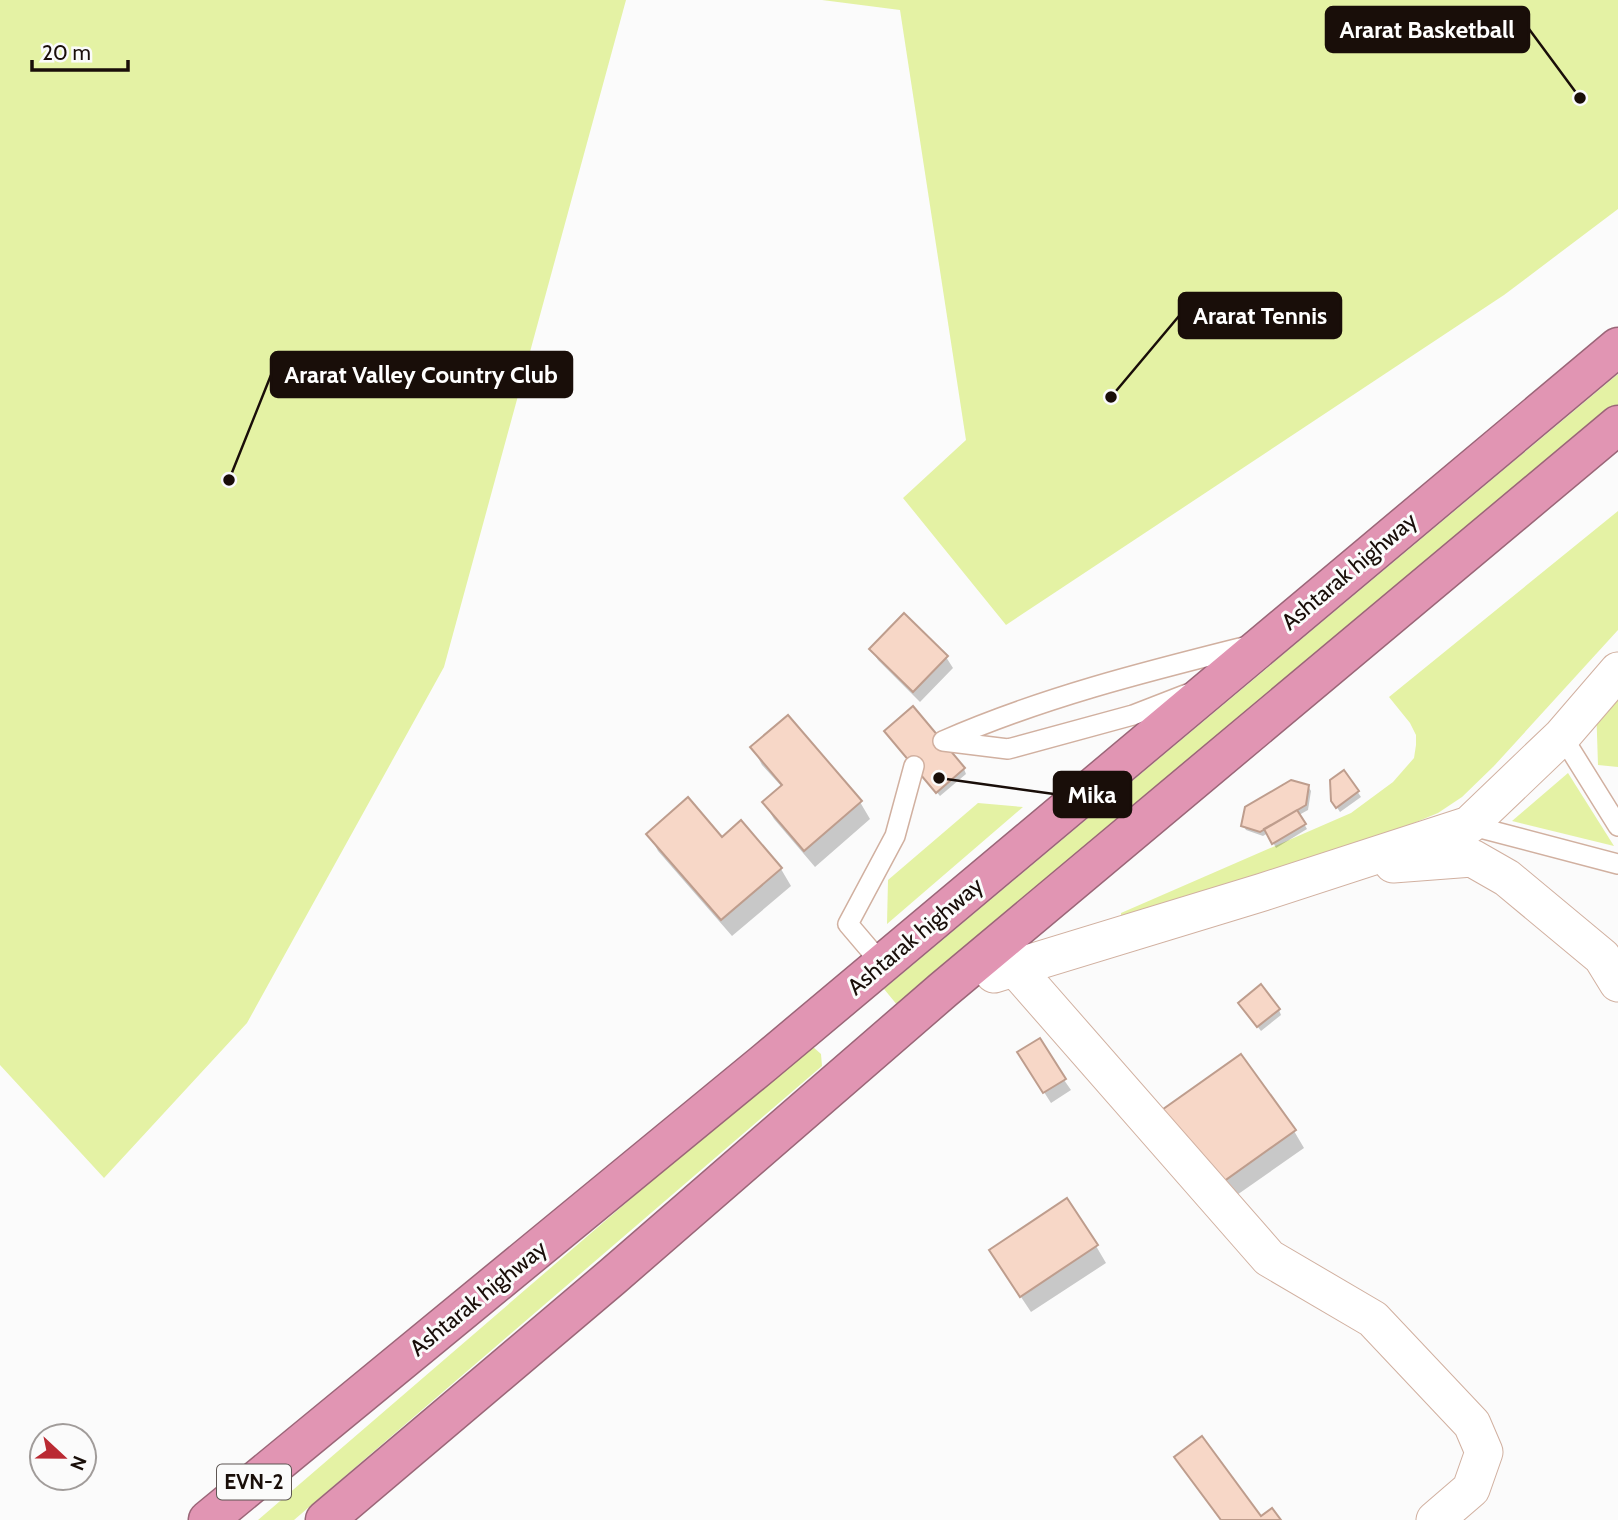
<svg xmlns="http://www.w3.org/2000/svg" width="1618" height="1520" font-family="Cabin,sans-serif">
<rect width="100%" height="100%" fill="#fbfbfb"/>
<path fill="#e4f2a4" d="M0,0H626L444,667L247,1023L104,1178L0,1065Z
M822,0H1618V209L1504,295L1006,625L903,498L966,440L900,10Z
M1618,374V405L898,1006L884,989Z
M1618,511V630L1494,766L1462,797L1438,813L1409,825L1138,922L1121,916V913L1351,813L1393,782L1414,758L1416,745V735L1410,723L1389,697Z
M1618,677V767L1598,765L1596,703Z
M1568,773L1614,846L1512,821Z
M978,803L1023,807L887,924L888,880Z
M812,1046L821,1054L822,1066L294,1520H258L807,1047Z"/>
<path fill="#0003" d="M871,649L946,657L953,668L920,702L878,660Z
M889,736L964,769L966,774L940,796Z
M753,748L860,802L870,819L815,867L774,819L764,802L782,787L762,765Z
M1344,772L1361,797L1340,812L1336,806Z
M1308,786L1311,791L1308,810L1299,815L1307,829L1276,848L1268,833L1263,836L1246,830L1243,825Z
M741,823L781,869L791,886L732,936L658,851L649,834L722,839Z
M1243,1008L1279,1010L1281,1015L1261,1031Z
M1026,1064L1064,1080L1071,1090L1051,1103Z
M1171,1129L1294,1131L1304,1148L1224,1204Z
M1096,1246L1106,1263L1031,1312L1001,1267Z
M1177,1457L1261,1518L1279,1520H1220Z"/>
<path fill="#f7d7c7" stroke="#be9d8d" stroke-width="2" d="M904,613L948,656L913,692L869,649Z
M913,706L965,768L936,793L884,731Z
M788,715L862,801L804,851L762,802L782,785L750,747Z
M1344,770L1359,791L1336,808L1331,801L1330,780Z
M1291,780L1309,785L1306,805L1260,832L1241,826L1245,807Z
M688,797L722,837L741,820L782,868L721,920L646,834Z
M1297,810L1306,824L1272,844L1264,829Z
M1261,984L1280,1009L1257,1027L1238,1003Z
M1040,1038L1066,1079L1043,1093L1017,1052Z
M1241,1054L1296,1130L1213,1189L1159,1112Z
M1067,1198L1098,1245L1020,1297L989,1250Z
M1202,1436L1261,1516L1272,1508L1281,1520H1221L1174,1457Z"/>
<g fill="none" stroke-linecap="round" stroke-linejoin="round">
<g stroke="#d1b0a0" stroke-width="22">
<path id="lane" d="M1562,736L1618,826
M943,741C1041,698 1144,672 1248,646
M943,741L1008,749L1133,715L1187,694
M1469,825L1618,864
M882,964L848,924L895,836L914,766"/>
</g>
<g stroke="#d1b0a0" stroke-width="39">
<path id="street" d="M1393,864L1472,858L1507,878L1602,957L1618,983
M1015,968L1269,1258L1373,1319L1472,1424L1484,1452L1471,1489L1435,1520
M994,974L1263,892L1469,825L1562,736L1618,671"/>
</g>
<g stroke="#9b6678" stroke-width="41">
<path id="highway" d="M208,1520L764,1063L1618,347
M325,1520L612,1277L943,990L1618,425"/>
</g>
<use href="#lane" stroke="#fff" stroke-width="19"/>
<use href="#street" stroke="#fff" stroke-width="37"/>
<use href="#highway" stroke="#e195b3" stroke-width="38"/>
</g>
<g text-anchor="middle" stroke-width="6" stroke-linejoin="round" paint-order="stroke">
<rect fill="#fbfbfb" stroke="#5d5552" stroke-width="2" x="217" y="1464.5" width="74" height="35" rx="5"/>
<g font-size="21" font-weight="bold" fill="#190e09">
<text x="254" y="1489">EVN-2</text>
</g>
<g font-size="23" fill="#190e09" stroke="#fbfbfb">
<text transform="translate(1349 571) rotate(-40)" y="8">Ashtarak highway</text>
<text transform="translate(915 936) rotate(-40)" y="8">Ashtarak highway</text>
<text transform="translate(478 1298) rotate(-39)" y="8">Ashtarak highway</text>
</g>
</g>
<path fill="none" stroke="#190e09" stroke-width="2.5" d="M1580 98L1529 29M1111 397L1179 316M229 480L271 375M939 778L1054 794"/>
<g fill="#190e09" stroke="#fbfbfb" stroke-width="2.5">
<circle cx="1580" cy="98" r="7"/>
<circle cx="1111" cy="397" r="7"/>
<circle cx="229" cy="480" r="7"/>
<circle cx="939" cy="778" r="7"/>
</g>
<g fill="#190e09" stroke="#190e09" stroke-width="2.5">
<rect x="1326" y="7" width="203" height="45" rx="7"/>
<rect x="1179" y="293" width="162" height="45" rx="7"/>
<rect x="271" y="352" width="301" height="45" rx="7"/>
<rect x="1054" y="772" width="77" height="45" rx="7"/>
</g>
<g font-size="24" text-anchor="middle" font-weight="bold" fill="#fff">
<text x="1427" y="38">Ararat Basketball</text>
<text x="1260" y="324">Ararat Tennis</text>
<text x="421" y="383">Ararat Valley Country Club</text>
<text x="1092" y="803">Mika</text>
</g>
<g transform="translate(63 1457) rotate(112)"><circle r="33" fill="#fbfbfb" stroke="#a19c9a" stroke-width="2"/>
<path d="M0-5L12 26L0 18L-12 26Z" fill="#ba2a33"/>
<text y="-10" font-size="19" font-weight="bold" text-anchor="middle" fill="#190e09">N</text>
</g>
<path d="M32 60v10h96v-10" fill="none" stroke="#190e09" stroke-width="3.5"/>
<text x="42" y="60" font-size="21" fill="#190e09" stroke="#fbfbfb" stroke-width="5" paint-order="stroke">20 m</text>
</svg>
